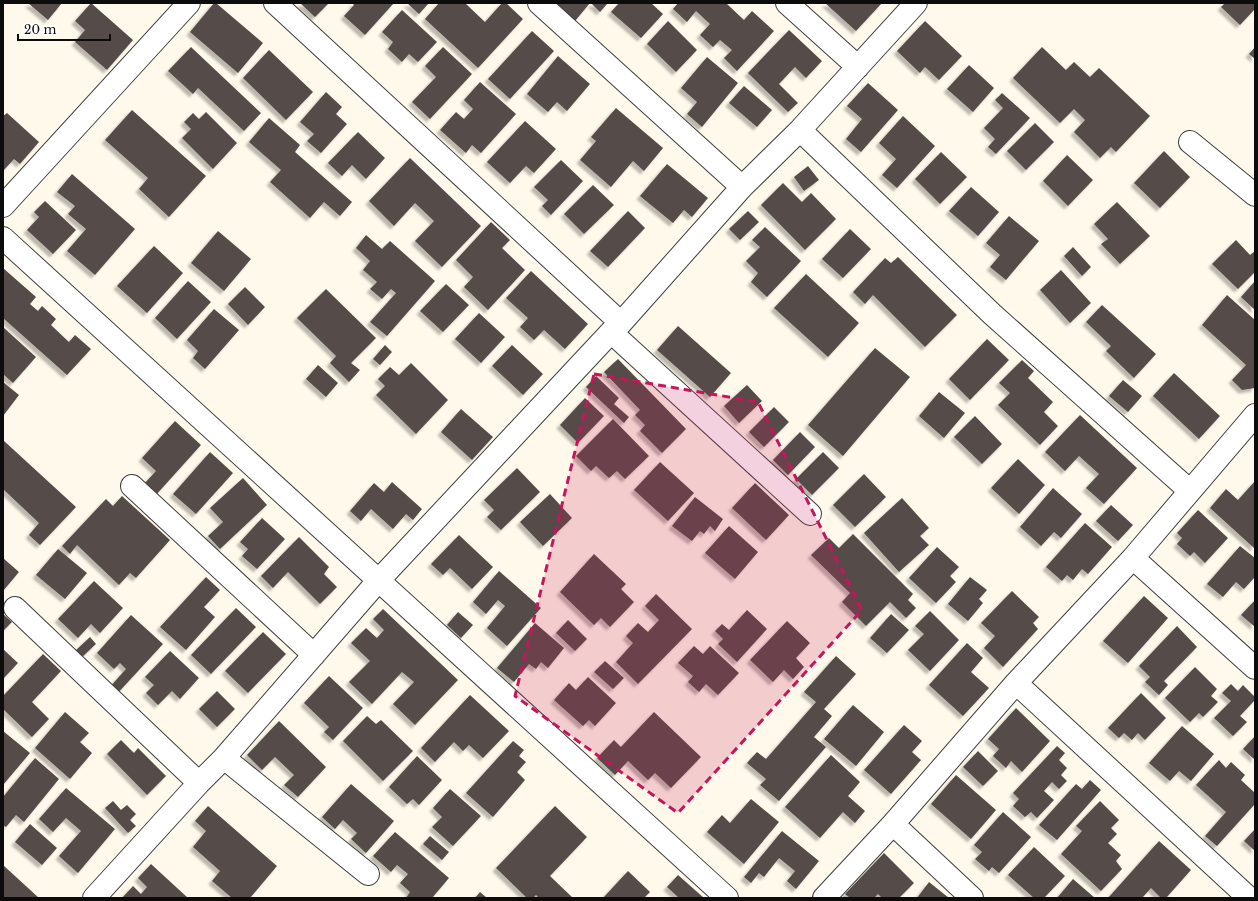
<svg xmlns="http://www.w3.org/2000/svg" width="1258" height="901" font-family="'Libre Baskerville',serif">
<defs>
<filter id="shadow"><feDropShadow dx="-3.5" dy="3.5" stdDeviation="1" flood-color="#0004"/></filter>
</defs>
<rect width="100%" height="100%" fill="#fff9eb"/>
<path fill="#554c48" filter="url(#shadow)" d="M28,3H62L48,20Z
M91,3L133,40L107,70L75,42L85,30L75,21Z
M214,3H216L263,43L238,73L190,32Z
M300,3H329L315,17Z
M352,3H394L365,35L344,16L354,5Z
M407,3H429L419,14Z
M439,3H465L485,22L502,3H506L523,19L478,68L425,19Z
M555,3H590L575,21Z
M591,3H608L600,12Z
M619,3H651L663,14L641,38L611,12Z
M678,3H726L744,20L752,11L774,31L737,71L724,58L732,50L720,40L713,47L700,35L710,24L696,11L687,22L673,9Z
M825,3H882L856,31Z
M1223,3H1255V9L1240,25L1221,7L1224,4Z
M402,10L437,42L418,62L409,54L402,62L388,49L393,42L382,32Z
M668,21L697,50L676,72L647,44Z
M925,21L962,56L939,80L925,67L920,73L897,51Z
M789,30L822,61L806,78L795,67L779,84L798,103L788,112L748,73Z
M532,31L554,51L510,99L488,79Z
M191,47L261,113L244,131L198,88L193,94L168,71Z
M443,47L472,74L430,119L412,102L436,77L425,66Z
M1042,47L1066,70L1074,62L1090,77L1099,68L1150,116L1116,152L1111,147L1100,158L1074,132L1085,120L1074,109L1060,123L1013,78Z
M1255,47V59L1249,54Z
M269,50L313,92L286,120L243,78Z
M558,56L590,84L567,111L557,102L548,112L527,94Z
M707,57L738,83L702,127L687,114L697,102L681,88Z
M969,65L994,88L973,112L947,89Z
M480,82L516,114L481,153L472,145L466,153L440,130L456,112L464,119L473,109L464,100Z
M868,83L898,110L861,152L846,139L862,119L847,106Z
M744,86L772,110L757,127L729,103Z
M326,92L342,107L336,114L347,124L321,153L307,141L314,134L300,122Z
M1002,93L1030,118L996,154L988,147L995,139L984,128L1003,108L995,100Z
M616,108L663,148L644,171L633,161L611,187L580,160L596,141L591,137Z
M132,110L206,176L169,217L139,189L148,178L105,140Z
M206,112L237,143L213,169L182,138L191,129L184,122L193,113L199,119Z
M7,113L39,142L20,164L14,159L3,171V116Z
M903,116L935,146L897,188L882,175L896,159L879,143Z
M269,118L300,145L295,152L352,202L340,216L324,202L310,218L270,182L281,170L249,142Z
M525,121L556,149L534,173L526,166L510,183L487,162Z
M1035,123L1054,142L1026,170L1007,151Z
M358,132L385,158L366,179L352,165L342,176L328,163Z
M1164,151L1190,177L1160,208L1134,183Z
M941,152L967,177L940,204L915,179Z
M1067,155L1093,180L1068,206L1043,181Z
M410,158L481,226L442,267L415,241L434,221L415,203L394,226L369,201Z
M561,160L583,181L551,215L542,206L548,200L534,187Z
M667,164L708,198L692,217L684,210L673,223L640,196Z
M808,166L819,180L804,191L794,177Z
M72,174L135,229L95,275L67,251L86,229L68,214L75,206L57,192Z
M783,183L802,202L811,193L836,219L805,250L761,205Z
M593,185L614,205L584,234L564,214Z
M971,187L999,212L978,236L949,211Z
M45,201L76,230L53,254L27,230L39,217L34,212Z
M1117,202L1150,236L1120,264L1101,244L1108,239L1094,224Z
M628,211L645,228L608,267L590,251Z
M748,211L759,222L740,240L729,229Z
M1009,216L1039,241L1006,280L990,267L1000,255L986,243Z
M491,222L510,240L502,248L525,270L488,310L464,287L473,277L456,260Z
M765,227L801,261L767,297L751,282L758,273L746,261L760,247L752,240Z
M850,229L871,249L843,278L822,259Z
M218,231L251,259L224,291L191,263Z
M366,235L382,249L390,241L435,281L387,336L370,322L396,293L391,289L382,299L370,289L377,282L363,270L370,261L356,248Z
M1236,240L1250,255L1255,251V272L1238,289L1212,264Z
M154,246L183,273L147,313L117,286Z
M1073,247L1091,267L1082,276L1064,256Z
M898,257L957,315L925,347L873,295L865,304L853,292L885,258L891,263Z
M3,268L36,297L30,304L38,311L42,306L56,319L51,325L69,342L75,335L91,349L67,375L3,318Z
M1061,270L1091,303L1070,323L1040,290Z
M531,271L588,324L565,349L544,330L534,340L520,327L528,318L506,298Z
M806,274L859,323L828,357L774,308Z
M188,281L211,302L177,339L155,318Z
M1255,281V310L1241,297Z
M446,284L469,305L443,332L420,311Z
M245,287L265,307L248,325L228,304Z
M326,289L376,338L351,363L360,370L349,382L330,363L336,356L297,318Z
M1227,295L1255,320V388L1242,390L1232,380L1246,365L1202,325Z
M1102,305L1156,354L1134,378L1106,351L1111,346L1086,322Z
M214,309L239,330L205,369L193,358L198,351L187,340Z
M479,313L505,337L481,363L455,339Z
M678,326L731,373L710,397L657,350Z
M3,327L36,357L13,383L3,374Z
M987,339L1009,360L970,400L949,379Z
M385,345L392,352L380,365L373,359Z
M512,345L543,374L523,395L492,366Z
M875,348L910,377L843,456L808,425Z
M618,359L686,429L662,453L640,431L645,425L635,415L640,410L604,372Z
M1022,360L1034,371L1028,378L1053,402L1044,412L1058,426L1040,445L998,405L1010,393L999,383Z
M411,363L448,400L416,434L376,395L385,386L378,379L390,367L399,375Z
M318,365L338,383L326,397L306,379Z
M1174,373L1220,416L1199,439L1153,396Z
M596,376L619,398L614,404L629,417L624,423L586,387Z
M1123,380L1142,396L1128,412L1109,396Z
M3,382L19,395L3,416Z
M747,385L762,401L739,423L724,406Z
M939,392L965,413L944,438L919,416Z
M585,398L604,416L578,443L560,425Z
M774,407L789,422L764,447L749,432Z
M461,409L493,437L472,460L441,432Z
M1080,415L1137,468L1104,504L1086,488L1099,474L1079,456L1065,471L1045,452Z
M975,416L1002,444L982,464L954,437Z
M613,419L649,456L625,479L617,471L609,478L596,466L591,471L576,456Z
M175,421L201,445L155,496L144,484L156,471L142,458Z
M800,432L815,447L788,475L773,460Z
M3,440L76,507L40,545L29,535L39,523L3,489Z
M210,452L233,473L196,514L173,494Z
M823,452L839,468L812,495L796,479Z
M1018,459L1045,485L1019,514L991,488Z
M660,462L694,493L668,521L634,490Z
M517,468L540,492L501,530L487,517L494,510L484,500Z
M864,474L886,497L855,527L833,505Z
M243,478L267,505L220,549L208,536L223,522L210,508Z
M1255,481V546L1254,548L1210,508L1226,489L1238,500Z
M392,482L422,509L413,520L406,514L393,529L371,509L361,521L350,511L374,483L384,492Z
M755,483L789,515L766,540L732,508Z
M1053,488L1082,514L1061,538L1054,532L1041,546L1020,527Z
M550,494L572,518L543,546L520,522Z
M122,496L170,540L136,578L130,573L119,585L77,545L70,554L62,546L106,499L113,506Z
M695,497L723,519L715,531L710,526L704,534L700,531L692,541L672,526Z
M902,498L929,528L920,536L929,545L899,572L864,533Z
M1111,505L1133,525L1118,541L1096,521Z
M1198,510L1228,538L1205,563L1194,552L1190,556L1177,544L1182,538L1177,533Z
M262,518L285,539L257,569L242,556L248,549L240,542Z
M1085,523L1112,547L1088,574L1082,569L1073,580L1067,575L1062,581L1046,567Z
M729,526L758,552L735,579L705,553Z
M853,534L913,594L908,600L916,608L906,618L890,602L866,626L842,602L850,593L811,555L829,538L839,548Z
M459,535L493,567L472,589L450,568L443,575L431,564Z
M299,537L329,567L324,574L337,587L320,604L288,572L273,588L261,576Z
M1240,546L1255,558V577L1244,589L1236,582L1223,597L1207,584Z
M937,547L959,567L950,576L956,582L936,603L909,578Z
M58,549L87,573L65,599L36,575Z
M594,554L626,584L621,589L634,602L610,627L601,618L594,625L560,592Z
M3,558L19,572L3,591Z
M499,571L541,608L507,646L487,628L505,606L498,600L486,614L473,602Z
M206,577L220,590L204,607L215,617L186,650L160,627Z
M970,577L987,590L979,599L983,603L968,621L948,604Z
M94,581L123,608L100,633L91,624L78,638L58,619Z
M1012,591L1039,617L1033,623L1038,629L1003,667L984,648L995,636L981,623Z
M656,594L692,629L638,684L616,662L633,643L626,636L638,623L648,632L659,620L645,606Z
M1144,596L1168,618L1128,663L1103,641Z
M1255,600V627L1241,615Z
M236,608L256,627L211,674L191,655Z
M383,609L458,680L415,725L393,704L414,682L402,672L372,704L349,682L370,661L351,643L366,628L377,638L384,630L373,619Z
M747,610L767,629L737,662L718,644L723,639L715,631L722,624L729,630Z
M930,611L959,640L930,671L908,650L924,634L915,626Z
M458,612L473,625L461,638L447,625Z
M3,614L12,622L3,631Z
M891,614L909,630L887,653L870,638Z
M131,615L163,644L116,695L109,688L126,669L120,663L114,669L97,653Z
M568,620L587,639L575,651L556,633Z
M787,621L810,643L796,658L804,667L793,679L784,670L773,682L750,660Z
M535,623L564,648L548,668L541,662L536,669L529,664L514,682L497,668Z
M1177,626L1197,647L1164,681L1168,685L1159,695L1145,682L1150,677L1139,666Z
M263,632L286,654L248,693L225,671Z
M90,637L96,644L81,658L74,652Z
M967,643L983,658L971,672L989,688L963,716L929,685Z
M694,646L703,654L710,646L739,673L718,695L706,684L699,692L688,682L693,676L678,663Z
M3,649L18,663L3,679Z
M170,651L199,678L180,699L172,691L158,705L146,693L154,685L145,677Z
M43,654L61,671L32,702L49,719L32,737L3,709V696Z
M836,656L856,674L824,709L832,716L814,737L826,747L779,801L760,785L766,779L747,763L757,752L766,759L816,702L804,692Z
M605,661L624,678L613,689L594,672Z
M1195,667L1217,689L1211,696L1218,702L1203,717L1199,713L1190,722L1165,698Z
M329,676L363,708L333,740L324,732L329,727L304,703Z
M588,677L616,703L595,726L589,720L583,726L554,700L569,683L576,690Z
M1231,684L1238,691L1243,685L1255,697V700L1240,716L1247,722L1233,736L1214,718L1231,701L1222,693Z
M217,691L235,709L217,727L199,709Z
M1141,693L1166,718L1145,740L1138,733L1132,740L1124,733L1119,738L1108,728Z
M470,695L509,731L483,758L469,745L463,751L454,742L435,762L421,748Z
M853,705L884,732L856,766L824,739Z
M1016,708L1050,741L1022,772L1011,761L1006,768L993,756L999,749L988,739Z
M65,712L89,733L80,742L92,753L70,779L35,748Z
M654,712L701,757L671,788L655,773L648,780L628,761L615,775L597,758L614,740L621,747Z
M367,716L376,724L381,720L413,751L383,781L343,741Z
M279,721L326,767L298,797L284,785L294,775L275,757L262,770L247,755Z
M904,725L922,741L912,752L921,760L891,794L864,770Z
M1182,726L1214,754L1191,781L1179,771L1170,781L1149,763Z
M3,731L30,753L3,785Z
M1255,736V760L1243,749Z
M121,740L134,753L138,748L166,776L147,795L107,754Z
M513,741L524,750L519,756L526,762L517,772L525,780L493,817L466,793Z
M1057,746L1065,753L1059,760L1067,768L1061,775L1067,781L1059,789L1052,782L1044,791L1054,800L1037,818L1031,812L1025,817L1013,806L1019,799L1013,793Z
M978,751L998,771L983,786L963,767Z
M831,755L860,782L848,796L865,811L855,823L843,812L820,838L785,807Z
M417,756L442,780L419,805L413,799L407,804L389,787Z
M35,758L59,779L24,822L16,815L6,827L3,825V797Z
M1219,760L1226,768L1231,762L1245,775L1241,780L1255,793V804L1217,846L1205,836L1226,812L1196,785Z
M956,775L996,810L971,839L931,804Z
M1090,780L1101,790L1057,840L1039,825L1076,784L1082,789Z
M351,784L394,821L366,853L351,839L357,833L343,820L335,829L322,817Z
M66,788L115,829L78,873L59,856L81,831L66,818L53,832L39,819Z
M450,789L481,816L453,846L432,827L442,817L433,808Z
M751,799L779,822L744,864L707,832L722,815L730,823Z
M113,801L121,810L127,805L136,814L130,820L136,826L128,833L105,808Z
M1100,801L1119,820L1111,828L1117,834L1108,843L1121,855L1116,861L1122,869L1101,891L1061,854L1082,831L1076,826Z
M208,806L277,866L250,898H232L212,881L220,871L193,847L206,831L195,821Z
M555,806L587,837L550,876L573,898H539L536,895L533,898H527L496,868Z
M1003,812L1031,837L999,873L992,867L989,871L975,859L982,852L974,845Z
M30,824L57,848L42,865L15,842Z
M1255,829V851L1244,841Z
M782,831L819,861L796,889L787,881L795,871L779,858L764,877L759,873L751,883L744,877Z
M395,832L449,878L432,898H406L410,892L400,883L408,874L397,865L391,872L373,856Z
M430,836L449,852L442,860L423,844Z
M1159,841L1191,870L1166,898H1161L1151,888L1142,898H1108Z
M1034,847L1065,876L1044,898H1034L1008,875Z
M884,853L914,883L899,898H882L878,894L874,898H850L845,894Z
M151,864L188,898H122L133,886L141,894L147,887L138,878Z
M3,865L39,898H3Z
M628,871L650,892L644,898H603Z
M678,875L704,898H679L667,887Z
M1073,879L1095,898H1057Z
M929,882L949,898H917Z
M480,892L487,898H475Z"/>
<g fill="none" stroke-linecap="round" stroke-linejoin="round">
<g stroke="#3f3f3f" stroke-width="24">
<path id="minor" d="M275,3L621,323
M539,3L742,187
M787,3L858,67
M800,130L992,314L1190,491
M1190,142L1255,195
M3,206L189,3
M3,238L727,898
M611,332L810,514
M132,486L314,655
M1133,558L1255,668
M15,608L199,783
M1016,683L1249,898
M224,758L368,874
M893,824L972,898
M94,898L199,783L224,758L378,581L611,332L621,323L742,187L800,130L916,3
M824,898L893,824L1016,683L1133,558L1255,415"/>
</g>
<use href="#minor" stroke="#fff" stroke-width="22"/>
</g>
<path fill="#c2185b" fill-opacity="0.2" stroke="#c2185b" stroke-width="3" stroke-dasharray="8 5" stroke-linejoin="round" d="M594,374L758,402L862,610L678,813L515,696Z"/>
<rect width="1258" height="901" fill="none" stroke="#0c0c0c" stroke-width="8"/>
<path d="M18 34v6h92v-6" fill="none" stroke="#0c0c0c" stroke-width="2"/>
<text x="24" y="34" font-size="12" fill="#0c0c0c" stroke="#ffffff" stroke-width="3" paint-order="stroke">20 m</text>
</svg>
